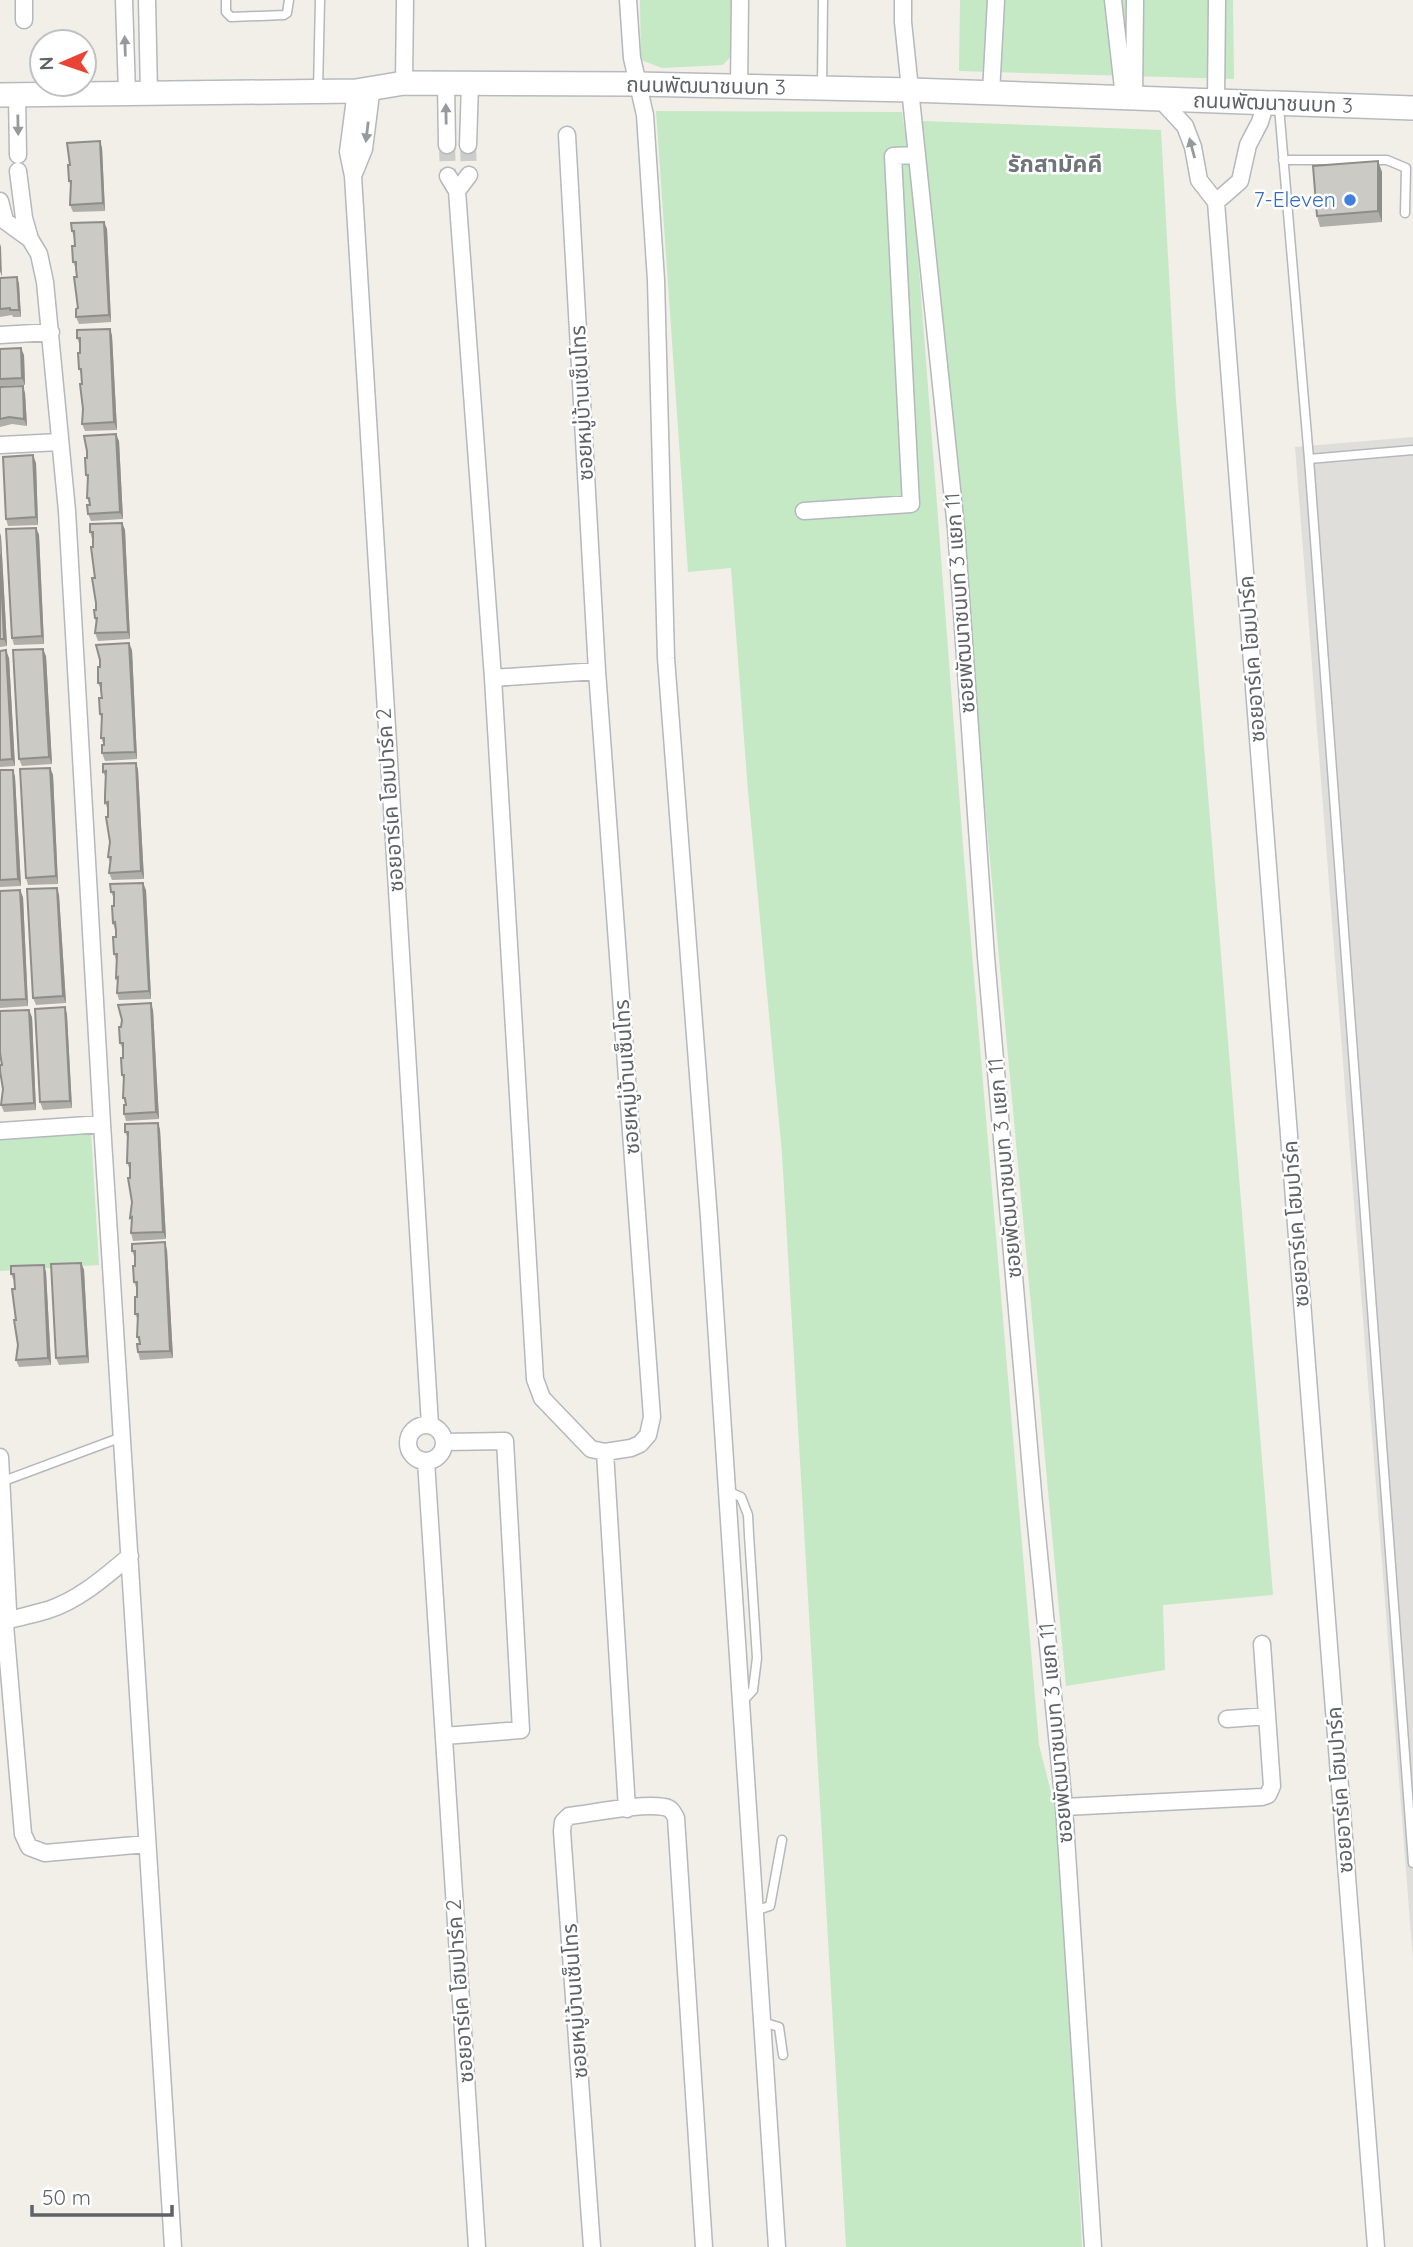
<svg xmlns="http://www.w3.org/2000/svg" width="1413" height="2247" font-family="Quicksand,'Noto Sans Thai',sans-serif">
<rect width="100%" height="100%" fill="#f1efe8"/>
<path fill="#e0deda" d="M1413,437V1960L1295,447Z"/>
<path fill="#c5e8c5" d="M640,0H732V55L723,65L662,68L641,60Z
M960,0H1233L1234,79L959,71Z
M656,111L902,112L912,178L964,858L1039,1745L1060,1827L1082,2247H846L782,1153L748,791L731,568L688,572Z
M922,121L1161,130L1176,401L1273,1595L1163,1605L1165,1670L1066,1686Z
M91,1132L99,1265L0,1271V1137Z"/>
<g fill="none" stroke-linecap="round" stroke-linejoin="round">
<path stroke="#ccccc8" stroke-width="16" stroke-dasharray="16 8" stroke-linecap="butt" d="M447,145L448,176
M468,145L469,175"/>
<g stroke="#b5b8bc" stroke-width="11">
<path id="lane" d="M226,0V12L231,17L284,15L287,13L289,0
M822,86L823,0
M318,90L320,0
M1279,107L1309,459L1413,1863
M1283,160H1387L1406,168L1405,213
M1309,459L1413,450
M1,1482L122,1437
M727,1491L741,1497L748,1515L749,1535L757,1658L753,1690L743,1701
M754,1911L770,1906L782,1840
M762,2022L779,2027L783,2055"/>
</g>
<g stroke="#b5b8bc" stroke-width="19">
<path id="street" d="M124,0L127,93
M147,0L149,93
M628,0L632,58L645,115L656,280L666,658L709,1218L777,2247
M903,0V22L956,528L986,957L1034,1504L1064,1807L1093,2247
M1113,0L1124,97
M24,20V0
M404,83L405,0
M446,83L447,145
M739,88L740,0
M356,91L348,152L353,176L430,1425
M991,93L996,0
M17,94L18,155
M1134,98L1135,0
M1159,98L1185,126L1193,147L1199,180L1216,202L1376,2247
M1216,100L1217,0
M468,145L470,84
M353,176L364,149L372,86
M448,176L457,191L469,175
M457,191L493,678L535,1379L542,1398L591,1449L605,1452L631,1448L640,1444L648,1435L652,1417L597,671L567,135
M0,201L5,221L30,239L24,218L18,171
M1216,202L1240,181L1248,145L1260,122L1266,102
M30,239L39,254L45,282L67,511L102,1124L173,2247
M0,335L51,332
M0,445L60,442
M804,511L911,504L893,156L917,155
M493,678L597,671
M0,1131L102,1124
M408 1443a18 18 0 1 1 36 0a18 18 0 1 1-36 0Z
M605,1452L627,1809
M0,1457L8,1610L5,1625L0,1629
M426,1461L477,2247
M6,1621C20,1617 34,1614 48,1610C79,1600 105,1577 130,1556
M5,1625L23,1834L29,1847L45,1853L147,1844
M1227,1719L1267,1716
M444,1736L521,1730L505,1441L445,1442
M1064,1807L1262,1797L1268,1795L1272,1786L1262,1644
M592,2247L562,1831L563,1822L569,1816C594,1813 641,1803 664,1807C671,1808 673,1812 676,1818L704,2247"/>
</g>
<g stroke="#b6babf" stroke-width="26">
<path id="secondary" d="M0,95L356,91L404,83L637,84L911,90L1413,108"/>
</g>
<use href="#lane" stroke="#fff" stroke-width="8"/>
<use href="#street" stroke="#fff" stroke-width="16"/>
<use href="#secondary" stroke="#fff" stroke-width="23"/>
</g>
<path fill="#afaea9" d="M102,148L105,211L73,212L70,205L71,187L69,181L70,165Z
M1382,172V222L1320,227L1317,216Z
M104,222L107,229L111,322L79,324L76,317L78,308L77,277L76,269L73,262L75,246L74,238L72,231Z
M17,277L19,284L21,317H13L12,315L0,317V278Z
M110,329L112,336L117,430L85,431L82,424L83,409L82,376L79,369L80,353V346L77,338Z
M0,349L24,355L25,385L0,386Z
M0,387L25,393L27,426L12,424L0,427Z
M119,441L123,519L91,521L88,514L90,505L87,498L88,481L86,475L87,458Z
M36,463L38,525L8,526L6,519Z
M122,523L125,530L130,639L98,641L95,633L96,622L95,618L96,610L93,547L92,539L90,532Z
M36,528L39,535L44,644L14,645L12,638Z
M0,533L1,537L7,646L0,647Z
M132,650L137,759L105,761L102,753L104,745L101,738L102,721L100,714L102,698L101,690L98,683L100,667Z
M0,651L9,658L15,766L0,767Z
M46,656L52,764L22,766L19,759Z
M136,763L138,770L144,879L112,880L109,873L110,863L108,857L110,842L108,810L105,803L106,778L103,772Z
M50,768L53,775L58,884L28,885L26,878Z
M0,770H13L15,777L21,886L0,887Z
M146,890L151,999L119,1000L117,993V982L116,978V960L114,954L116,937L115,930L113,923L114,899L111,892Z
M0,891L23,897L28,1006L0,1008Z
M59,895L66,1003L36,1005L33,998Z
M65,1007L67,1015L72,1108L43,1110L40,1102Z
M153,1010L159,1119L126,1121L124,1114L126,1105L123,1098L124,1081L122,1075L123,1058V1050L120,1043L121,1027Z
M32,1017L36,1110L4,1112L1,1105L3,1089L2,1065Z
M158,1123L160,1130L166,1239L133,1241L131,1233L132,1222L130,1218L132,1202L130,1178V1170L127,1163L128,1139L125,1132Z
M167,1250L173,1358L140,1360L138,1352L140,1344L137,1337L138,1320L135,1314L137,1297V1290L134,1282L135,1259L132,1251Z
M81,1263L84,1270L89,1363L59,1365L56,1358Z
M46,1272L51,1365L19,1367L16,1360L18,1345L15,1289L14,1281L11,1274Z"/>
<path fill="#8f8d8a" d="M100,141L102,148L105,211L103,203Z
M1378,161L1382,172V222L1378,211Z
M104,222L107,229L111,322L109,315Z
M0,244L1,247L2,277L0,271Z
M17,277L19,284L21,317L19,310Z
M110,329L112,336L117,430L114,422Z
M21,348L24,355L25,385L22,378Z
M23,386L25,393L27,426L24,419Z
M116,434L119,441L123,519L120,512Z
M33,455L36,463L38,525L36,517Z
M122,523L125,530L130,639L128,632Z
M36,528L39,535L44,644L42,636Z
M0,533L1,537L7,646L4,639Z
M129,643L132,650L137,759L135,752Z
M43,649L46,656L52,764L49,757Z
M6,650L9,658L15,766L12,759Z
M136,763L138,770L144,879L141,871Z
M50,768L53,775L58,884L56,876Z
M13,770L15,777L21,886L18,879Z
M143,883L146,890L151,999L149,991Z
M57,888L59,895L66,1003L63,996Z
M20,890L23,897L28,1006L26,999Z
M151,1003L153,1010L159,1119L156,1112Z
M65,1007L67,1015L72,1108L70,1101Z
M29,1010L32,1017L36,1110L34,1103Z
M158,1123L160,1130L166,1239L163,1232Z
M165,1242L167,1250L173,1358L170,1351Z
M81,1263L84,1270L89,1363L87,1356Z
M44,1265L46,1272L51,1365L48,1358Z"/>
<path fill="#cccac5" stroke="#8f8d8a" stroke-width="2" d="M100,141L103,203L70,205L71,181H69L68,165H70L67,143Z
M1378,161V211L1317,216L1313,166Z
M104,222L109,315L76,317V309L78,308L74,277H77L76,269V262H73L72,246H75L74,231H72L71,223Z
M17,277L19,310H10V308L0,309V278Z
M110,329L114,422L82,424L83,409L80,384H82L81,369H79L78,353H80V338H77V330Z
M21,348L22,378L0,379V349Z
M23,386L24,419L9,417L0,419V387Z
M116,434L120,512L88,514L87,505H90L89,498H87L88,475H86L85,458H87V451L84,436Z
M33,455L36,517L6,519L3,457Z
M122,523L128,632L95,633L97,618H95L94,610H96V603L92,578H95L91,547H93V532H90V524Z
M36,528L42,636L12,638L6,529Z
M0,554L4,639H0Z
M129,643L135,752L102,753V745H104V738H101L102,714H100L99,698H102L101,690V683H98V667H100V660L96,645Z
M43,649L49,757L19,759L13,650Z
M6,650L12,759L0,760V651Z
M136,763L141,871L109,873L111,857H108L110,842L106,817H108V802L105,803V795L106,771L103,772V764Z
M50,768L56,876L26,878L20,769Z
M0,770H13L18,879L0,880Z
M143,883L149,991L117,993L118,977L116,978L117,954H114L113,937H116V930L115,922L113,923L112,906H114V892H111L110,884Z
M57,888L63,996L33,998L27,889Z
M20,890L26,999L0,1000V891Z
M151,1003L156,1112L124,1114V1105H126L125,1098H123L124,1075H122L121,1058H123V1043H120L119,1027H121L122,1020L118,1005Z
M65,1007L70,1101L40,1102L35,1009Z
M29,1010L34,1103L1,1105L3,1089L0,1071V1065H2L0,1053V1011Z
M158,1123L163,1232L131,1233L132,1217L130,1218L132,1202L128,1178H130V1163H127L128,1132H125V1124Z
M165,1242L170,1351L138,1352L137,1344H140L139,1337H137L138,1314H135V1297H137V1282H134L133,1266H135V1251H132V1244Z
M81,1263L87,1356L56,1358L51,1264Z
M44,1265L48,1358L16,1360L18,1345L14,1320H16L12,1289H15L14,1274H11V1266Z"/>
<defs><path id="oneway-solid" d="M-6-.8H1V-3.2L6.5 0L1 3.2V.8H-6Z" transform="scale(1.75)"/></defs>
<g fill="#979a9d">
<use href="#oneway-solid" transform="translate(125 46) rotate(-92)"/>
<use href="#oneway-solid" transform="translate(446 114) rotate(-91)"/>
<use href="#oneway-solid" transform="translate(18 125) rotate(89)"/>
<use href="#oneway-solid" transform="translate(367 132) rotate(97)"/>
<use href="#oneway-solid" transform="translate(1192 148) rotate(-105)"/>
</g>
<circle fill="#3f7fe0" stroke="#fff" stroke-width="2.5" cx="1350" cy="200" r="7"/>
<g text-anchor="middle" stroke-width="5" stroke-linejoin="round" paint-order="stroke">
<g font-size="21" fill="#5f6368" stroke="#fff">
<text transform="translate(706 86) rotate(1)" y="7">ถนนพัฒนาชนบท 3</text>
<text transform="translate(1273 103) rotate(2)" y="7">ถนนพัฒนาชนบท 3</text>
<text transform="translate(582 403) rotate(-93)" y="7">ซอยหมู่บ้านเซ็นโทร</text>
<text transform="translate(960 603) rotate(-94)" y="7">ซอยพัฒนาชนบท 3 แยก 11</text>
<text transform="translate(1252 659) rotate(-94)" y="7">ซอยอาร์เค โฮมปาร์ค</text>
<text transform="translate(390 800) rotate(-94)" y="7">ซอยอาร์เค โฮมปาร์ค 2</text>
<text transform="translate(627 1077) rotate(-94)" y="7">ซอยหมู่บ้านเซ็นโทร</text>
<text transform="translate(1005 1168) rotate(-95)" y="7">ซอยพัฒนาชนบท 3 แยก 11</text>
<text transform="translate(1296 1224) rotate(-94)" y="7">ซอยอาร์เค โฮมปาร์ค</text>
<text transform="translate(1056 1733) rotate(-95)" y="7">ซอยพัฒนาชนบท 3 แยก 11</text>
<text transform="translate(1340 1790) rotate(-94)" y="7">ซอยอาร์เค โฮมปาร์ค</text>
<text transform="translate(460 1991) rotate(-94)" y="7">ซอยอาร์เค โฮมปาร์ค 2</text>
<text transform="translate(575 2001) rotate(-94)" y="7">ซอยหมู่บ้านเซ็นโทร</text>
</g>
<g font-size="21" fill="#366cbe" stroke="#fff" text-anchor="end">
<text x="1336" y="207">7-Eleven</text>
</g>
<g font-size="23" font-weight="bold" fill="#70757a" stroke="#fff">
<text x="1055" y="172">รักสามัคคี</text>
</g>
</g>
<g transform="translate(63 63) rotate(268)"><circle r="33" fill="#ffffff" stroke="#bfc1c3" stroke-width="2"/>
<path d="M0-5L12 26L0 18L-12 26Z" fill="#ea4335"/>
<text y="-10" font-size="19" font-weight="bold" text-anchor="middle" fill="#5f6368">N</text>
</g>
<path d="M32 2205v10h140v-10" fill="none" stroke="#5f6368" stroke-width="3.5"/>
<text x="42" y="2205" font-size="21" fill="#5f6368" stroke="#ffffff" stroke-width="5" paint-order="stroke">50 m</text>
</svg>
